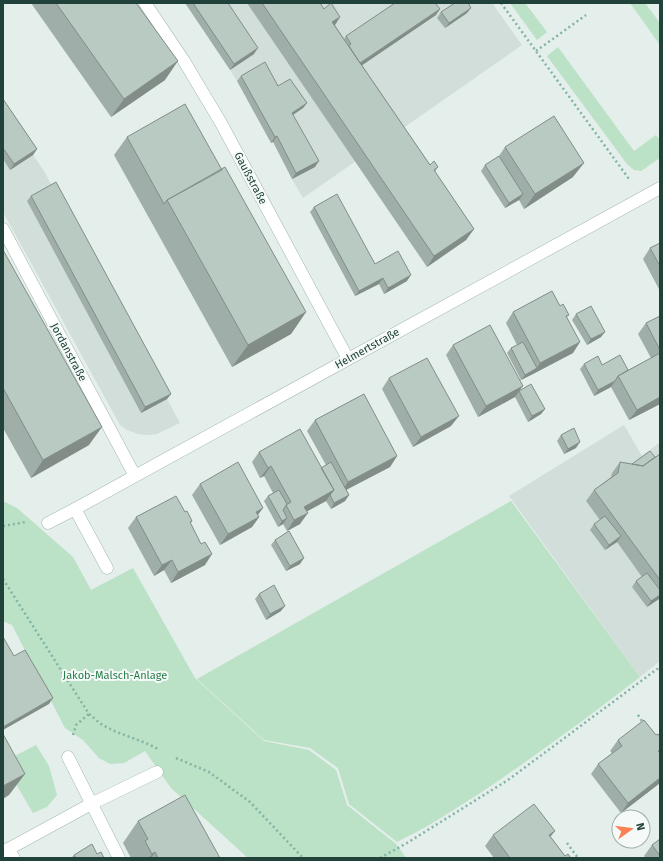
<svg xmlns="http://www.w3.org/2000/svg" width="663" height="861" font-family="'Fira Sans',sans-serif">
<rect width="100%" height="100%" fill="#e4eeea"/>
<path fill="#d2ded9" d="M220,3H492L522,45L303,198L292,179L314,167L261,68L237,81L230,70L254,54Z
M3,110L44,171L180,423L157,434L148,435L138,434L127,430L120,425L3,212Z
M624,425L642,456L660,442V661L640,677L509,496Z"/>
<path fill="#bbe1c6" d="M510,3H525L547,32L537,40Z
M630,3H645L660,23V45Z
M558,47L634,151L656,135L660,140V158L641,171L634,170L627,164L547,56Z
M3,501L17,508L73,557L91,590L133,568L195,678L264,741L309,750L336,770L347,805L396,844L406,858H248L171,788L145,751L124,763L110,764L99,758L83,740L65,728L12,625L3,621Z
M511,501L640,677C575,727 509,776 439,819C426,827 411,835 397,842L349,804L338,768L310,748L264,740L197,679Z
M36,745L49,766L57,795L47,807L33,813L3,762Z"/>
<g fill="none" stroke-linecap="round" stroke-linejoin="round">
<g stroke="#a6b7b2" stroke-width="13">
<path id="lane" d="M48,523L75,509L107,568
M68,757L119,858
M91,804L157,772
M8,849L14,858"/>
</g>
<g stroke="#a6b7b2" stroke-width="13">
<path id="street" d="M145,3L184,61L221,123L348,359
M3,229L135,476
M75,509L660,188
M3,852L91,804"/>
</g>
<path stroke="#82b4a5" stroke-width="2.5" stroke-dasharray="2 3" stroke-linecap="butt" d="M501,3L629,179
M536,51L586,15
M3,526L26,522
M3,579L89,714C93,717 97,721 101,724C119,735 140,739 158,749
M638,715L644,724
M73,735L76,725L89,714
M176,758L209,772L250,802L303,858
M567,843L578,858
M380,858L407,843L508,780L660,667"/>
<use href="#lane" stroke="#fff" stroke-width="12"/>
<use href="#street" stroke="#fff" stroke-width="12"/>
</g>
<path fill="#9faea8" d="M31,3H136L165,80L111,117Z
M185,3H228L254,54L230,70Z
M247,3H320L324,9L340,17L335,25L344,39L346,36L436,15L362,65L430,165L438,167L435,172L474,229L466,240L427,267Z
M441,12L467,13L445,28L437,18Z
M241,76L278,86L307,103L303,108L293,115L315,167L292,179L273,142L271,143L237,81Z
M3,99L37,149L33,155L10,170L3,159Z
M127,137L222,170L306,312L291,334L232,367L114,155Z
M505,147L573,177L524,209L519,200L505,208L481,171L485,165L499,156Z
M31,196L171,394L167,399L141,413L27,201Z
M314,207L375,264L407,281L384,294L379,284L355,296L310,212Z
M660,243V291L643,259L650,248Z
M3,250L89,445L31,478L3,428Z
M560,306L569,315L567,317L573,353L521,380L507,353L511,348L517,345L506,323L513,312Z
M576,314L601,337L587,345L572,320Z
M660,316V404L629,420L611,387L594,396L580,369L584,364L628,370L651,358L638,334L646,323Z
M453,345L519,391L545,409L541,414L528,422L515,397L478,417L446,355Z
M389,378L451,426L413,447L382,389Z
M315,420L397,456L390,467L346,490L349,495L345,501L331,509L326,501L307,511L300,524L287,531L283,524L278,527L264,501L268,496L273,493L264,476L260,478L252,462L259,452L321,468L326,465L307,431Z
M561,435L576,448L564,454L557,441Z
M660,454V601L659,599L647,607L632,587L636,581L642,577L617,542L605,550L590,530L594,524L600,520L586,501L594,490L611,477L612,473L620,462L632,464L655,457Z
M200,484L258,515L259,517L252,527L220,545L192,495Z
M185,512L192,521L190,524L205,565L171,583L164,570L154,576L128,528L136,517Z
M275,540L300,564L286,571L271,545Z
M259,594L281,611L266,620L255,599Z
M656,735L660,737V783L621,813L591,774L598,764L612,753L610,751L618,740Z
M138,821L220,858H131L123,843Z
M493,835L551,837L565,856L571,858H494L485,846Z
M660,839V858H646L644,856L652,845Z
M97,854L104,858H71L74,855Z"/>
<path fill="#828d88" d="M471,8L467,13L445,28L449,23Z
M440,9L436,15L352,72L356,66Z
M340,17L333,28L332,22Z
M258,48L254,54L230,70L234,64Z
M178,61L165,80L111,117L124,99Z
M307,103L303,108L288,118L292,113Z
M277,136L273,142L271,143L275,137Z
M37,149L33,155L10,170L14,164Z
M319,161L315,167L292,179L296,173Z
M584,163L573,177L524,209L535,194Z
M523,194L519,200L505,208L509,203Z
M474,229L466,240L427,267L434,256Z
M411,275L407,281L384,294L388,288Z
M383,278L379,284L355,296L359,291Z
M306,312L291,334L232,367L248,345Z
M605,332L601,337L587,345L591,339Z
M580,342L573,353L533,374L540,363Z
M537,368L533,374L521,380L525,375Z
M615,381L611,387L594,396L598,390Z
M523,386L515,397L478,417L486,406Z
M171,394L167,399L141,413L145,407Z
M660,397V404L629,420L637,410Z
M545,409L541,414L528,422L532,416Z
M459,416L451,426L413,447L421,437Z
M102,427L89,445L31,478L43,460Z
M580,442L576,448L564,454L568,449Z
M397,456L390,467L340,493L348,482Z
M271,466L264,476L260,478L268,468Z
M334,490L326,501L297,517L304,507Z
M349,495L345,501L331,509L334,503Z
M263,508L255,519L256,512Z
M308,513L300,524L287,531L294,520Z
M259,517L252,527L220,545L228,534Z
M287,518L283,524L278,527L282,521Z
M621,536L617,542L605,550L609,545Z
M212,554L205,565L171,583L178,572Z
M304,558L300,564L286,571L290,566Z
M172,560L164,570L154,576L162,565Z
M660,595V597L659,599L647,607L651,601Z
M285,606L281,611L266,620L270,614Z
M53,698L49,704L3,730V727Z
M25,774L9,795L3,799V786Z
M660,778V783L621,813L628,803Z
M555,831L547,841L549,835Z
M155,852L151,858H149L152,854Z"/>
<path fill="#b9cac3" stroke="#828d88" d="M56,3H136L178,61L124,99Z
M193,3H228L258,48L234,64Z
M262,3H320L324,9L331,3L340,17L332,22L430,165L434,161L438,167L434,170L474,229L434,256Z
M395,3H435L440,9L360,63L349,46L351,44L346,36Z
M455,3H468L471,8L449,23L441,12Z
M265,62L278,86L290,79L307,103L292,113L319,161L296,173L277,136L275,137L241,76Z
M3,99L37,149L14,164L3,148Z
M185,104L222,170L167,200L164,204L127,137Z
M554,116L584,163L535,194L505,147Z
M499,156L523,194L509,203L485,165Z
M225,167L306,312L248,345L167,200Z
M56,182L171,394L145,407L31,196Z
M337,194L375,264L398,251L411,275L388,288L383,278L359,291L314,207Z
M660,243V266L650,248Z
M3,250L102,427L43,460L3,388Z
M552,291L560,306L563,304L569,315L566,316L580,342L540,363L513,312Z
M591,306L605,332L591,339L576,314Z
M660,316V350L646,323Z
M490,325L523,386L486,406L453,345Z
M523,342L537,368L525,375L511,348Z
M660,353V397L637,410L618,376Z
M620,355L628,370L618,376L615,381L598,390L584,364L598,356L602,365Z
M427,358L459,416L421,437L389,378Z
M531,384L545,409L532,416L519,391Z
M364,394L397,456L348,482L315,420Z
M574,428L580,442L568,449L561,435Z
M300,429L334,490L304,507L308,513L294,520L286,505L291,502L271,466L268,468L259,452Z
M650,451L655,457L643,466L632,464Z
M660,454V580L594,490L618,473L620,462L643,466Z
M238,462L263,508L256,512L259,517L228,534L200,484Z
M331,462L349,495L334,503L330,495L334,490L321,468Z
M279,490L287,504L283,510L287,518L282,521L268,496Z
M176,496L185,512L187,511L192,521L190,522L201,544L205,542L212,554L178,572L172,560L162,565L136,517Z
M605,516L621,536L609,545L594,524Z
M289,531L304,558L290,566L275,540Z
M647,573L660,590V595L651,601L636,581Z
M274,585L285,606L270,614L259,594Z
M3,637L14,656L25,650L53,698L3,727Z
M644,720L656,735L658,734L660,737V750L658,751L660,753V778L628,803L598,764L622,746L618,740Z
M3,734L25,774L3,786Z
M185,795L220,858H158L155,852L152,854L145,841L148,839L138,821Z
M534,804L555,831L549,835L565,856L568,854L571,858H510L493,835Z
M660,839V856L652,845Z
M92,844L97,854L101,852L104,858H76L74,855Z"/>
<g text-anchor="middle" stroke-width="4" stroke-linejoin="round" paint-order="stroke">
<g font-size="11" fill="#21423a" stroke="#f5faf8">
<text transform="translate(251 178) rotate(62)" y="4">Gaußstraße</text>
<text transform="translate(367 348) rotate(-29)" y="4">Helmertstraße</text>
<text transform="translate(69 352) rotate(62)" y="4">Jordanstraße</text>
</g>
<g font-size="11" fill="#287c4a" stroke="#f5faf8">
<text x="115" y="679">Jakob-Malsch-Anlage</text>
</g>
</g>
<rect width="663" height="861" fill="none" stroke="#21423a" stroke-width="8"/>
<g transform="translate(631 829) rotate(76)"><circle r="19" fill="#f5faf8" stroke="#a0b0ac"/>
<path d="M0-3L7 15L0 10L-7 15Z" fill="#fc8054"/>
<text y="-6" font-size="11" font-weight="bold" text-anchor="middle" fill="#21423a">N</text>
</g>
</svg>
